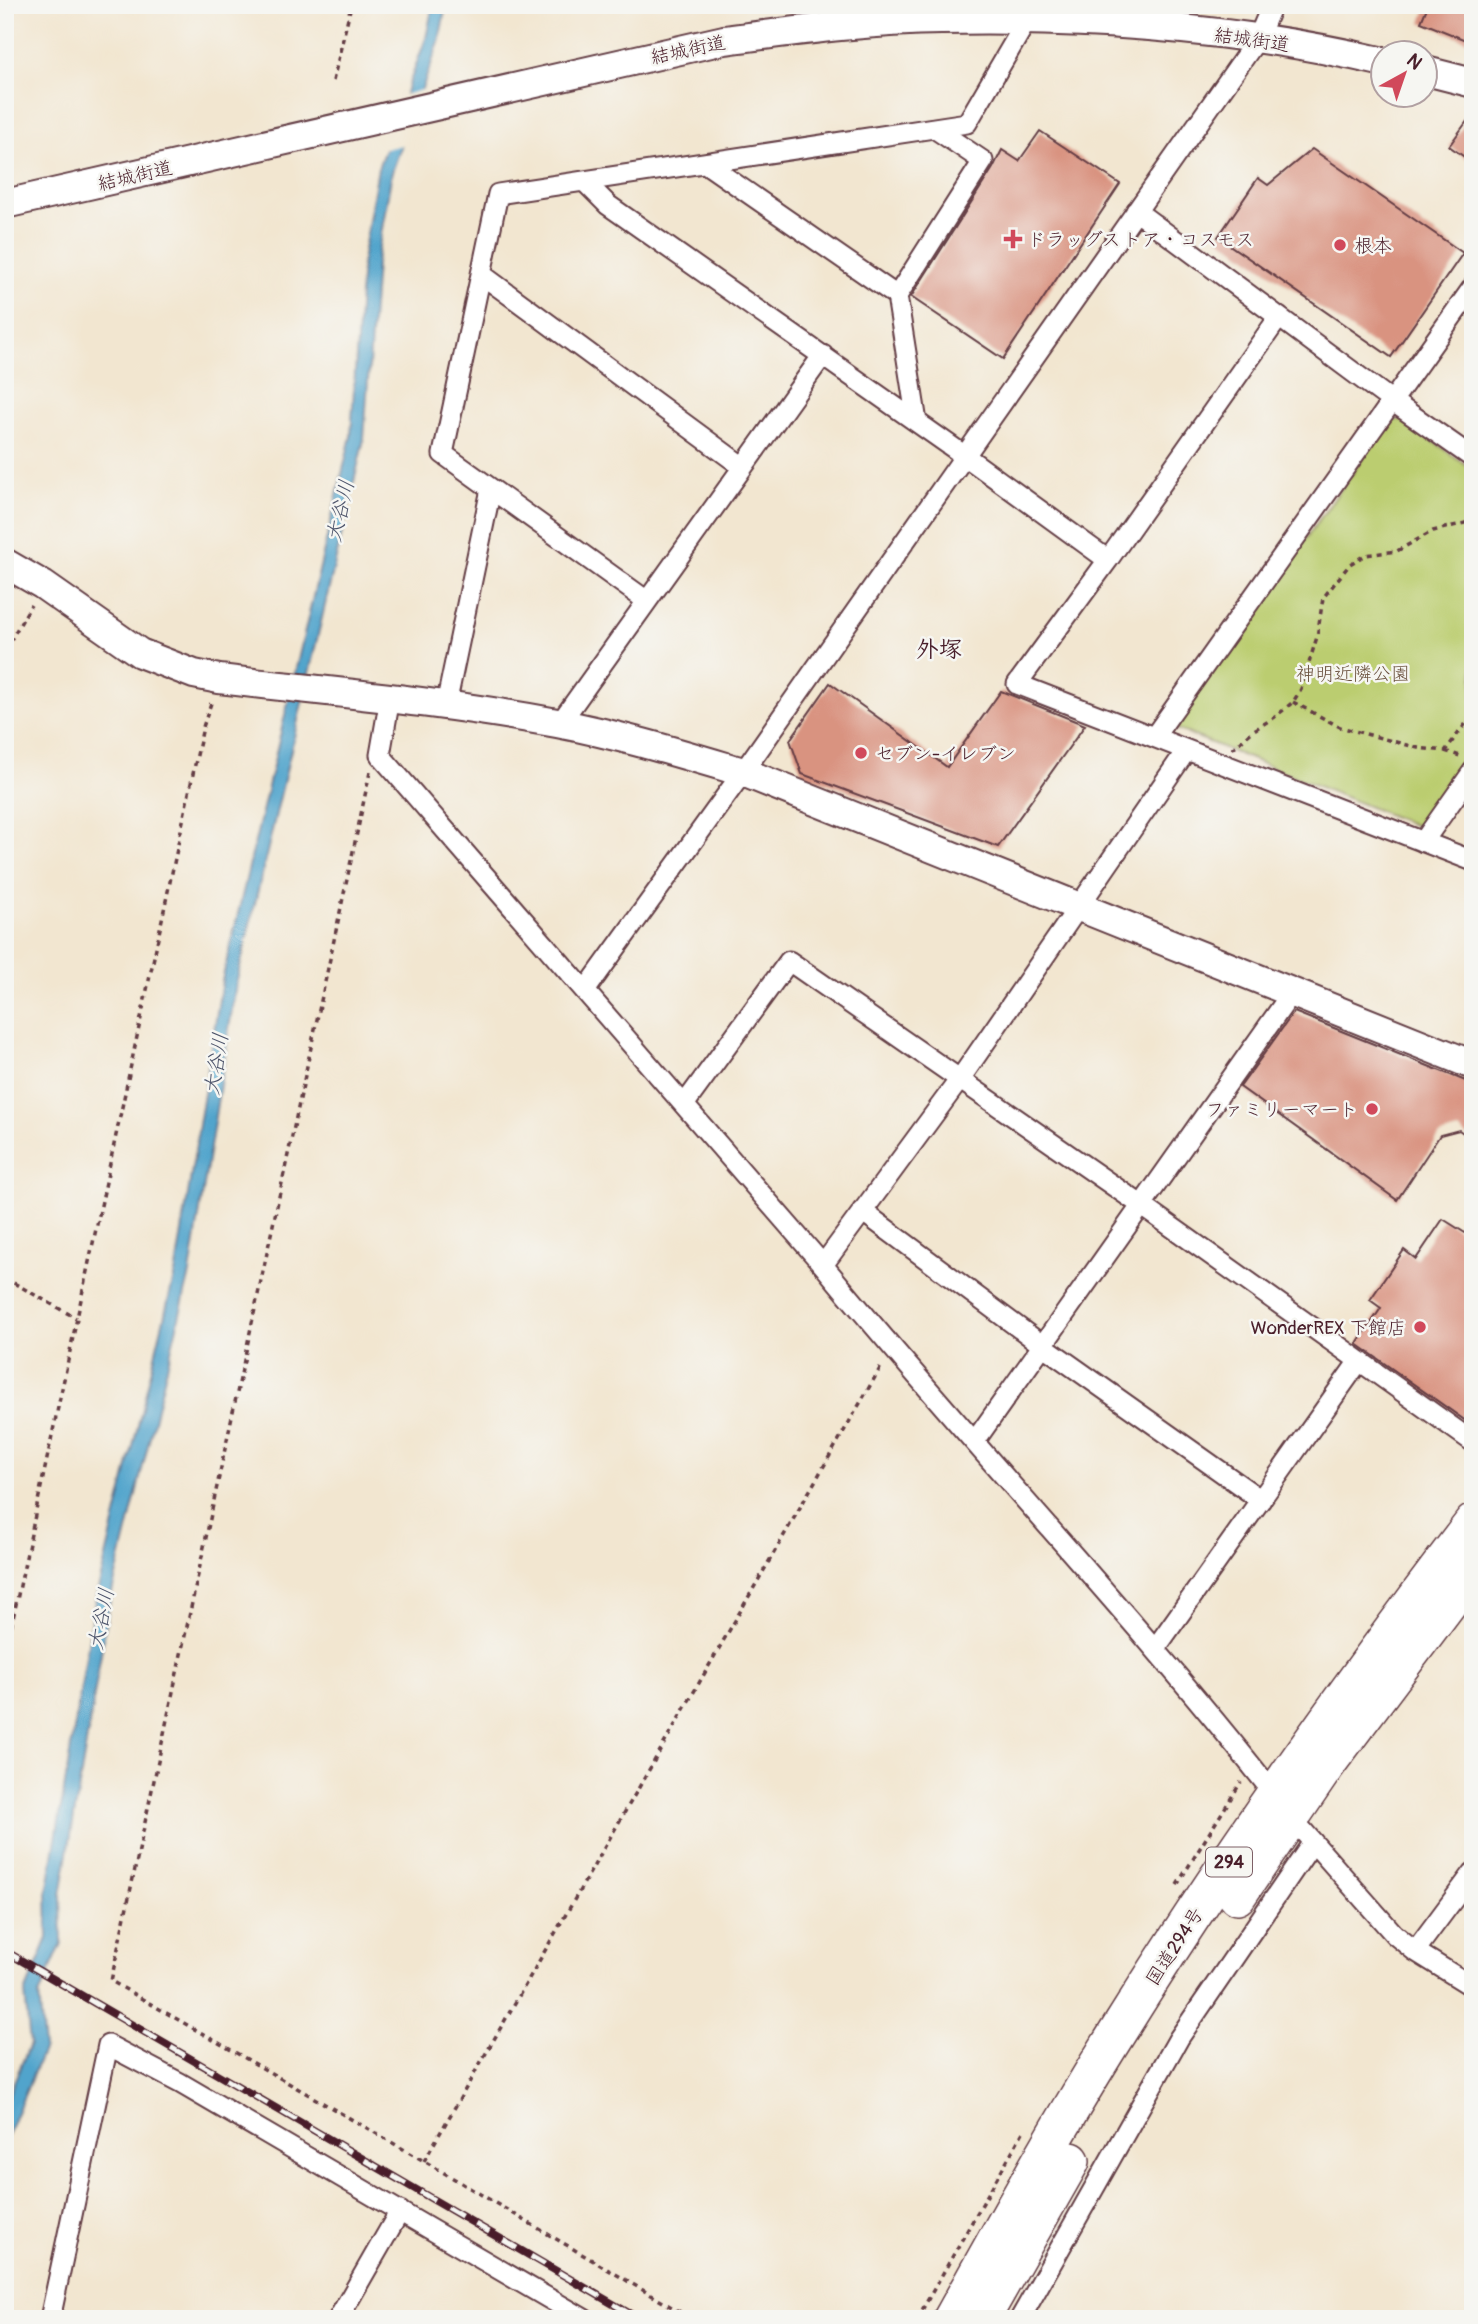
<svg xmlns="http://www.w3.org/2000/svg" width="1478" height="2324" font-family="Pangolin,'Klee One',sans-serif">
<rect width="100%" height="100%" fill="#f6f6f2"/>
<filter id="ink" filterUnits="userSpaceOnUse"><feTurbulence type="fractalNoise" baseFrequency=".0143" numOctaves="2"/><feDisplacementMap in="SourceGraphic" scale="14" xChannelSelector="R" yChannelSelector="G"/><feConvolveMatrix kernelMatrix="1 2 1 2 8 2 1 2 1" color-interpolation-filters="sRGB"/></filter>
<filter id="wash" filterUnits="userSpaceOnUse"><feTurbulence type="fractalNoise" baseFrequency=".00686" numOctaves="4" result="noise"/><feDisplacementMap in="SourceGraphic" scale="28" xChannelSelector="R" yChannelSelector="G"/><feGaussianBlur stdDeviation="1.57" result="paint"/><feColorMatrix in="noise" values="0 0 0 0 0 0 0 0 0 0 0 0 0 0 0 0 0 1.4 0 .05"/><feComposite in="paint" operator="in"/></filter>
<g filter="url(#wash)">
<rect width="100%" height="100%" fill="#f2e6d0"/>
<path fill="#bbcd70" stroke="#82764e" stroke-width="2" d="M1390,420H1404L1473,470V759L1429,820L1419,827L1172,727Z"/>
<path fill="#51a4cc" stroke="#4e627c" stroke-width="2" d="M433,5H446L439,42L392,172L376,263L364,439L236,984L190,1273L109,1605L61,1895L62,1943L39,1995L44,2048L5,2141V2103L30,2044L25,1993L48,1938L47,1893L95,1602L176,1269L222,981L351,436L362,261L378,168L426,38Z"/>
<path fill="#f2e6d0" d="M425,89L406,144L381,150L401,96Z"/>
<g id="blocks">
<path fill="#d99380" d="M1428,5H1473V43L1421,22Z
M1473,113V163L1449,146Z
M1040,131L1120,184L1003,359L911,297L993,168L1002,150L1019,161Z
M1312,149L1463,253L1391,357L1218,237L1258,178L1268,185Z
M830,683L947,767L1001,691L1085,725L998,847L802,774L790,740Z
M1294,1012L1473,1084V1140L1459,1130L1440,1135L1397,1200L1240,1087Z
M1443,1219L1473,1238V1426L1357,1344L1381,1308L1370,1300L1404,1250L1416,1259Z"/>
</g>
</g>
<g filter="url(#ink)">
<use href="#blocks" fill-opacity="0" stroke="#633d44" stroke-width="2"/>
<g fill="none" stroke-linecap="round" stroke-linejoin="round">
<g stroke="#633d44" stroke-width="23">
<path id="street" d="M705,163L897,296
M584,181L608,205L965,456L1108,560L1017,684L1473,861
M1136,211L1392,401L1473,458
M481,274L743,467
M917,422L897,296L983,161L934,128
M1108,560L1279,317
M647,601L443,454L498,194L967,123L1027,20
M390,698L380,755L823,1265C970,1444 1131,1612 1274,1794
M446,705L491,489
M560,723L823,355
M1154,737L1473,287
M1423,842L1473,771
M585,991L743,772L1258,38L1272,5
M684,1105L789,961L1141,1205L1473,1442
M862,1211L1042,1345L1261,1500
M823,1265L960,1079L1186,751
M975,1441L1293,991
M1155,1649L1359,1361
M1290,1816L1394,1934L1415,1951L1473,1987
M1415,1951L1473,1873
M50,2319L108,2045L180,2083L584,2319
M338,2319L400,2211
M1020,2319L1179,2038L1313,1842"/>
</g>
<g stroke="#633d44" stroke-width="32">
<path id="secondary" d="M1426,71L1473,83
M5,204L724,40C796,31 868,21 941,20C1089,17 1239,28 1384,62
M5,563L43,585L140,653L194,674L219,679C332,692 445,702 557,723C620,735 682,754 743,772L1473,1065"/>
</g>
<g stroke="#633d44" stroke-width="40">
<path id="highway" d="M1237,1896L1327,1764L1473,1570
M952,2319C1006,2222 1060,2124 1119,2030C1228,1855 1348,1687 1473,1523
M981,2319L1071,2161"/>
</g>
<path stroke="#633d44" stroke-width="3.5" stroke-dasharray="5 5" stroke-linecap="butt" d="M333,81L351,5
M5,650L31,605
M1293,702L1340,727L1418,748L1445,751L1473,714
M1232,749L1254,730L1275,717L1293,702L1301,689L1317,637L1323,598L1350,564L1365,555L1397,551L1433,531L1473,521
M1445,751L1463,757
M370,772L111,1981L424,2161L692,2319
M5,1278L76,1318
M5,1656L203,727L212,700
M1177,1885L1241,1782
M424,2161L882,1365
M361,2313L371,2319
M917,2319L1023,2132"/>
<use href="#street" stroke="#fff" stroke-width="19"/>
<use href="#secondary" stroke="#fff" stroke-width="28"/>
<use href="#highway" stroke="#fff" stroke-width="37"/>
<g stroke="#4a1f2b" stroke-width="8">
<path id="rail" d="M5,1951L639,2319"/>
</g>
<use href="#rail" stroke="#f6f6f2" stroke-width="5" stroke-dasharray="16" stroke-linecap="butt"/>
</g>
</g>
<g fill="#d1495b" stroke="#f6f6f2" stroke-width="2.5">
<path d="M1009.5 228.5h7v7h7v7h-7v7h-7v-7h-7v-7h7z"/>
<circle cx="1340" cy="245" r="7"/>
<circle cx="861" cy="753" r="7"/>
<circle cx="1372" cy="1109" r="7"/>
<circle cx="1420" cy="1327" r="7"/>
</g>
<g text-anchor="middle" stroke-width="5" stroke-linejoin="round" paint-order="stroke">
<rect fill="#f6f6f2" stroke="#7e6067" stroke-width="2" x="1206" y="1847.5" width="46" height="29" rx="5"/>
<g font-size="18" font-weight="bold" fill="#4a1f2b">
<text x="1229" y="1868">294</text>
</g>
<g font-size="19" fill="#4a1f2b" stroke="#f6f6f2">
<text transform="translate(1252 39) rotate(8)" y="7">結城街道</text>
<text transform="translate(688 49) rotate(-12)" y="7">結城街道</text>
<text transform="translate(135 175) rotate(-13)" y="7">結城街道</text>
<text transform="translate(1174 1946) rotate(-57)" y="7">国道294号</text>
</g>
<g font-size="19" fill="#4a1f2b" stroke="#f6f6f2" text-anchor="start">
<text x="1027" y="246">ドラッグストア・コスモス</text>
<text x="1354" y="252">根本</text>
<text x="875" y="760">セブン-イレブン</text>
<text x="1358" y="1116" text-anchor="end">ファミリーマート</text>
<text x="1406" y="1334" text-anchor="end">WonderREX 下館店</text>
</g>
<g font-size="19" fill="#6c5340" stroke="#f6f6f2">
<text x="1353" y="680">神明近隣公園</text>
</g>
<g font-size="21" font-style="italic" fill="#4d546b" stroke="#f6f6f2">
<text transform="translate(340 511) rotate(-77)" y="7">大谷川</text>
<text transform="translate(216 1064) rotate(-81)" y="7">大谷川</text>
<text transform="translate(101 1619) rotate(-79)" y="7">大谷川</text>
</g>
<g font-size="23" font-weight="bold" fill="#4a1f2b" stroke="#f6f6f2">
<text x="939" y="657">外塚</text>
</g>
</g>
<rect width="1478" height="2324" fill="none" stroke="#f6f6f2" stroke-width="28"/>
<g transform="translate(1404 74) rotate(40)"><circle r="33" fill="#f6f6f2" stroke="#b1a0a2" stroke-width="2"/>
<path d="M0-5L12 26L0 18L-12 26Z" fill="#d1495b"/>
<text y="-10" font-size="19" font-weight="bold" text-anchor="middle" fill="#4a1f2b">N</text>
</g>
</svg>
